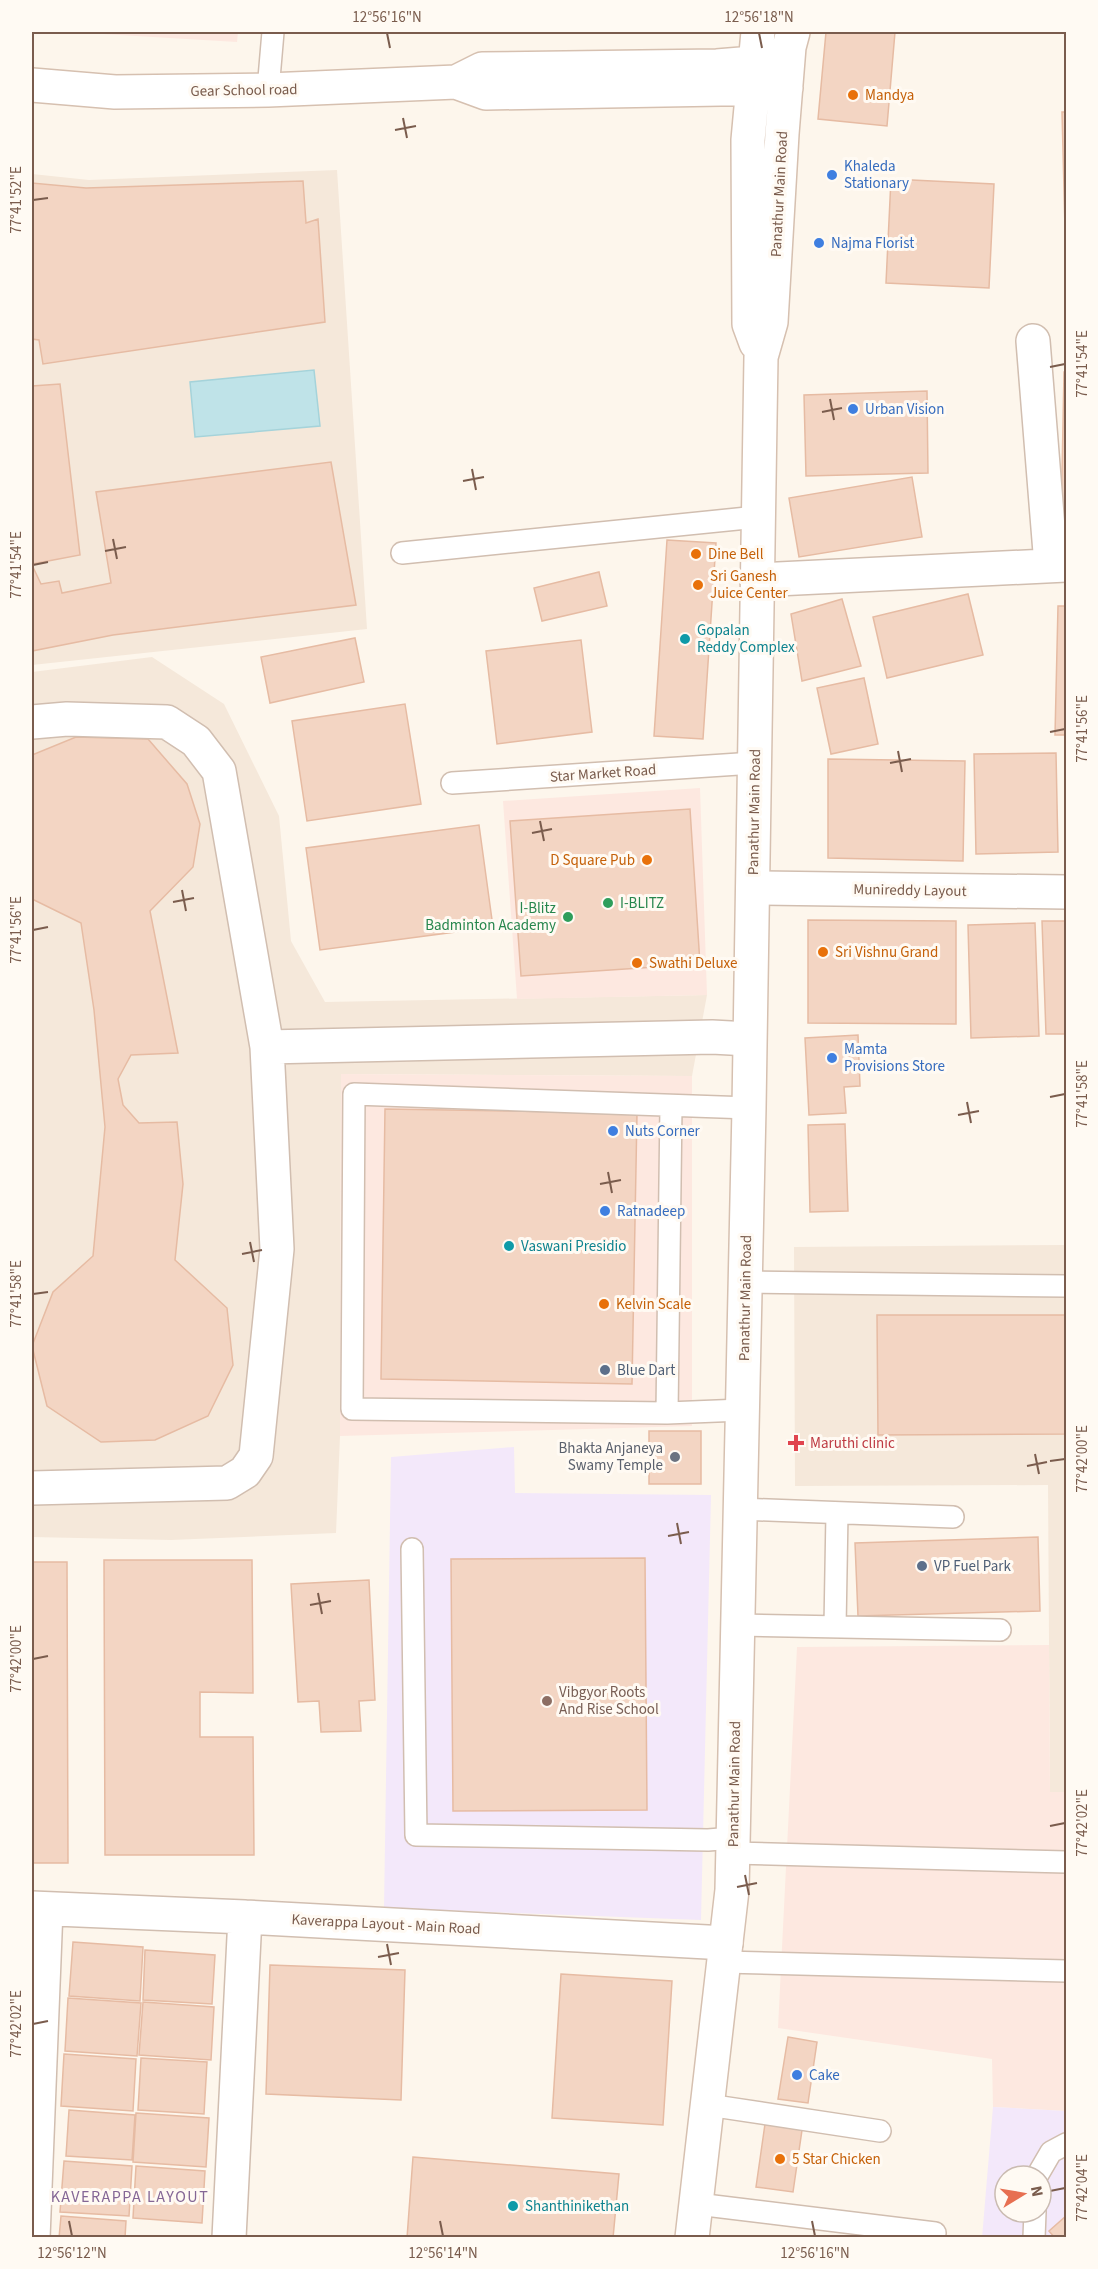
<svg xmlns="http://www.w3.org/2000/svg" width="1098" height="2269" font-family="'Source Sans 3',sans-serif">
<rect width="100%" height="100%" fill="#fdf6ec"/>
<path fill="#f5e8da" d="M337,170L367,629L32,665V174L89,180Z
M152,657L224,704L279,816L291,941L325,1002L707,995L692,1076L341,1074L340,1436L336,1533L171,1540L32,1537V672Z
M1066,1245V1792H1050L1048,1485L795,1486L794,1247Z"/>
<path fill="#fde8e0" d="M69,32H238L237,42Z
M700,788L707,995L517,999L503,801Z
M341,1074L692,1076V1426L340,1436Z
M1049,1645L1050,1792H1066V2111L993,2107L992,2059L778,2028L797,1647Z"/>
<path fill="#f3e8fa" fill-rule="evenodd" d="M514,1447L515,1493L711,1495L701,1920L384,1908L391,1457Z
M993,2107L1066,2111V2237L982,2238ZM1005,2176H1041V2212H1005Z"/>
<path fill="#bfe3e8" stroke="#a5d3da" stroke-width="1.5" d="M314,370L320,426L195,437L190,382Z"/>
<path fill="#f3d5c3" stroke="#e6bba3" stroke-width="1.5" d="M826,32H895L887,126L818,119Z
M1062,112H1066V228H1065Z
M891,179L994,184L989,288L886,283Z
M303,181L306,223L318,219L325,322L43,364L39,340L32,339V183L86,188Z
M1064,372H1066V527H1061Z
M60,384L80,555L32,564V386Z
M927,391L928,473L806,476L804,395Z
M331,462L356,605L113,635L32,651V565L41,584L59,581L62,593L111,583L96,492Z
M912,477L922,537L799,557L789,498Z
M667,540L716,543L703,739L654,736Z
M599,572L607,606L542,621L534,588Z
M968,594L983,655L887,678L873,617Z
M842,599L861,666L802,681L791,614Z
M1058,606H1066V735H1055Z
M355,638L364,682L270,703L261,657Z
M581,640L592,732L497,744L486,651Z
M864,678L878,744L831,754L817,688Z
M405,704L421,804L307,821L292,721Z
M76,737L148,739L187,784L200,824L193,867L150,911L178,1053L131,1055L118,1079L123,1105L139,1123L177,1122L183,1184L175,1260L227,1308L233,1365L208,1416L155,1440L101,1442L47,1406L32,1346L53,1292L93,1256L105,1127L94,1010L81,923L32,899V755Z
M1056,753L1058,852L976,854L974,754Z
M828,759L965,761L963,861L828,858Z
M690,809L700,964L521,976L510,821Z
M479,825L493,927L320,950L306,848Z
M808,920L956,921V1024L808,1023Z
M1042,921H1066V1034H1046Z
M1035,923L1039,1036L971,1038L968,925Z
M858,1035L860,1086L844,1087L846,1113L809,1115L805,1038Z
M385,1109L637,1113L632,1384L381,1379Z
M845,1124L848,1211L810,1212L808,1125Z
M877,1315H1066V1434L878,1435Z
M649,1431H701V1484H649Z
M1038,1537L1040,1611L858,1616L855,1543Z
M645,1558L647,1810L453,1811L451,1559Z
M104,1560H252L253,1693L200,1692V1737H253L254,1855H105Z
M32,1562H67L68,1863H32Z
M369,1580L375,1700L359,1701L361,1731L321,1732L319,1701L298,1702L291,1584Z
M73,1942L143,1947L140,2001L69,1996Z
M145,1950L215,1955L212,2004L143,2000Z
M270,1965L405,1970L401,2100L266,2094Z
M561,1974L672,1981L663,2125L552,2118Z
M68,1998L141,2003L137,2056L65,2051Z
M143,2002L214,2007L211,2060L139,2055Z
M788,2037L817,2042L808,2103L778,2099Z
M64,2054L136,2059L133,2111L61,2106Z
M141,2058L207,2062L204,2114L138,2110Z
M69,2110L135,2115L132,2160L66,2156Z
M136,2113L209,2118L206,2167L133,2162Z
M765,2124L802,2130L793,2192L756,2187Z
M413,2157L619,2174L613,2238H407Z
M64,2161L132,2166L129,2216L60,2212Z
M136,2166L205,2171L202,2223L133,2218Z
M61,2216L126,2221L125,2238H59Z
M1066,2216V2238H1055L1049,2231Z"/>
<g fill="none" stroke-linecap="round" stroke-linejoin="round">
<g stroke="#d1beb0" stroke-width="24">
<path id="lane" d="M268,90L273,32
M402,553L757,517
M452,783L754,763
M745,1282L1066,1286
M742,1410L667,1413L352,1409L354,1094L749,1108
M667,1413L671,1106
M740,1509L953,1517
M412,1549L416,1835L708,1840L733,1838
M738,1625L1000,1630
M835,1627L837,1513
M733,1853L1066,1862
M724,1962L1066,1971
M708,2105L880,2131
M1037,2176L1051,2152L1066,2144
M697,2204L935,2233
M1034,2238L1035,2212"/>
</g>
<g stroke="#d1beb0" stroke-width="36">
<path id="street" d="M1033,341L1051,565
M757,580L1066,565
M32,722L67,719L167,722L196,741L219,771L267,1047L277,1249L256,1456L245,1472L227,1483L32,1488
M753,888L1066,892
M267,1047L712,1037L749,1039
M32,1908L245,1917L726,1943
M33,2238L46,1909
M229,2238L245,1917"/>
</g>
<g stroke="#d6c0b0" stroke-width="36">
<path id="secondary" d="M456,82L486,93L786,88
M32,85L115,92L268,90L456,82L482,69L717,66L788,60
M756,343L749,324L748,140L758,32
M692,2238L732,1890L749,1108L761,357L771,322L782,134L789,47L793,32"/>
</g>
<use href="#lane" stroke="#fff" stroke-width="21"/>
<use href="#street" stroke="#fff" stroke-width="33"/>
<use href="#secondary" stroke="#fff" stroke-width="33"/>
</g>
<path fill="none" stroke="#7a5c4d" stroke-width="2" d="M387,33L390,48M759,33L762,48M403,118L407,138M395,130L416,126M33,200L48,198M1050,367L1065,364M830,399L834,420M822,412L842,408M472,469L476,490M463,481L484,477M113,539L117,559M105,551L126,547M33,565L48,562M1050,732L1065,729M898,751L902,772M890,763L911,759M540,821L544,841M532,833L552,829M182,890L186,911M173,902L194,898M33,930L48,927M1050,1097L1065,1094M967,1102L971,1123M958,1115L979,1111M608,1172L612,1193M600,1184L621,1180M250,1242L254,1262M242,1254L262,1250M33,1294L48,1292M1035,1454L1039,1474M1050,1461L1065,1459M1027,1466L1047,1462M677,1523L681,1544M668,1536L689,1532M318,1593L322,1614M310,1605L331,1601M33,1659L48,1656M1050,1826L1065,1823M745,1875L749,1895M737,1887L757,1883M387,1944L391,1965M378,1957L399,1953M33,2024L48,2021M1050,2191L1065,2188M69,2221L72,2236M440,2221L443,2236M812,2221L815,2236"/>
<g fill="#e8710a" stroke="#fffaf3" stroke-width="2">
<circle cx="853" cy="95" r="6"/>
<circle cx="696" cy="554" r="6"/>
<circle cx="698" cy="585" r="6"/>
<circle cx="647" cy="860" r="6"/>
<circle cx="823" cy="952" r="6"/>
<circle cx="637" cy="963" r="6"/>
<circle cx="604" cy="1304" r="6"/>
<circle cx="780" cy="2159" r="6"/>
</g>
<g fill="#3f7fe0" stroke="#fffaf3" stroke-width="2">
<circle cx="832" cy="175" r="6"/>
<circle cx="819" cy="243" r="6"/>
<circle cx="853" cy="409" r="6"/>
<circle cx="832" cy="1058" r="6"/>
<circle cx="613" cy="1131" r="6"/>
<circle cx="605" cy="1211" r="6"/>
<circle cx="797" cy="2075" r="6"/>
</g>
<g fill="#0f9aa8" stroke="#fffaf3" stroke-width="2">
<circle cx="685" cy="639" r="6"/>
<circle cx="509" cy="1246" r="6"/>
<circle cx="513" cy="2206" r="6"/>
</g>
<g fill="#2e9e5b" stroke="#fffaf3" stroke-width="2">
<circle cx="608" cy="903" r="6"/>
<circle cx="568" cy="917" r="6"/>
</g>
<g fill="#5c6f8a" stroke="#fffaf3" stroke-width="2">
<circle cx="605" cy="1370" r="6"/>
<circle cx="922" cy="1566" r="6"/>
</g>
<path fill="#e0444e" stroke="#fffaf3" stroke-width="2" d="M793 1434h6v6h6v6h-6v6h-6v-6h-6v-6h6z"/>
<circle fill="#6b7280" stroke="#fffaf3" stroke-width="2" cx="675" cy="1457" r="6"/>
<circle fill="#8d6e63" stroke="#fffaf3" stroke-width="2" cx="547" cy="1701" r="6"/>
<g text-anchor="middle" stroke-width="6" stroke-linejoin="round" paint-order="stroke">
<g font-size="15" fill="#7a5c4d" stroke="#fffaf3">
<text transform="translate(244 90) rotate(-1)" y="5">Gear School road</text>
<text transform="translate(779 194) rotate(-87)" y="5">Panathur Main Road</text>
<text transform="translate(603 773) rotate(-4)" y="5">Star Market Road</text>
<text transform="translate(754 812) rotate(-89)" y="5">Panathur Main Road</text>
<text transform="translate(910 890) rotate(1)" y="5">Munireddy Layout</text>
<text transform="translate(745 1298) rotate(-89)" y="5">Panathur Main Road</text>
<text transform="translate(734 1784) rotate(-89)" y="5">Panathur Main Road</text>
<text transform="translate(386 1924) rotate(3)" y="5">Kaverappa Layout - Main Road</text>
</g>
<g font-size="15" fill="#c56008" stroke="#fffaf3" text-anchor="start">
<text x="865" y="100">Mandya</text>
<text x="708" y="559">Dine Bell</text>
<text x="710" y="581">Sri Ganesh<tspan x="710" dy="17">Juice Center</tspan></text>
<text x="635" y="865" text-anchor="end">D Square Pub</text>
<text x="835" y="957">Sri Vishnu Grand</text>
<text x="649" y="968">Swathi Deluxe</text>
<text x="616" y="1309">Kelvin Scale</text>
<text x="792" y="2164">5 Star Chicken</text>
</g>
<g font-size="15" fill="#366cbe" stroke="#fffaf3" text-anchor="start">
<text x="844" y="171">Khaleda<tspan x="844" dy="17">Stationary</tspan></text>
<text x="831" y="248">Najma Florist</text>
<text x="865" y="414">Urban Vision</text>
<text x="844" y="1054">Mamta<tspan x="844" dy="17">Provisions Store</tspan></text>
<text x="625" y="1136">Nuts Corner</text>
<text x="617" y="1216">Ratnadeep</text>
<text x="809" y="2080">Cake</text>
</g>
<g font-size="15" fill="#0d838f" stroke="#fffaf3" text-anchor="start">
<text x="697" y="635">Gopalan<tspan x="697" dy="17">Reddy Complex</tspan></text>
<text x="521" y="1251">Vaswani Presidio</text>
<text x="525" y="2211">Shanthinikethan</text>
</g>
<g font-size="15" fill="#27864d" stroke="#fffaf3" text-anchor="start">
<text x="620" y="908">I-BLITZ</text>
<text x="556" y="913" text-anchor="end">I-Blitz<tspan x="556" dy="17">Badminton Academy</tspan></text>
</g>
<g font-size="15" fill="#4e5e75" stroke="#fffaf3" text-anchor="start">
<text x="617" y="1375">Blue Dart</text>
<text x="934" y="1571">VP Fuel Park</text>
</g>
<g font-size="15" fill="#be3a42" stroke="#fffaf3" text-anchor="start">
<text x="810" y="1448">Maruthi clinic</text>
</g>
<g font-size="15" fill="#5b616d" stroke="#fffaf3" text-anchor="end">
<text x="663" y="1453">Bhakta Anjaneya<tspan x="663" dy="17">Swamy Temple</tspan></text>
</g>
<g font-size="15" fill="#785e54" stroke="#fffaf3" text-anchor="start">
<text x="559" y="1697">Vibgyor Roots<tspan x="559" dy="17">And Rise School</tspan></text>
</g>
<g font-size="16" letter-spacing="1.5" fill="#846695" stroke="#fffaf3">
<text x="130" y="2202">KAVERAPPA LAYOUT</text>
</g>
</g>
<rect width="1098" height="2269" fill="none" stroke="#fffaf3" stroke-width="66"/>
<g transform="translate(1023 2194) rotate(79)"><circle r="28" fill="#fffaf3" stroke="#cabbb1" stroke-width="1.5"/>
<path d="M0-4.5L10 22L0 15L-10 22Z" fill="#e76f51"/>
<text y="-9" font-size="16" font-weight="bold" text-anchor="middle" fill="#7a5c4d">N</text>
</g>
<rect x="33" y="33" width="1032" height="2203" fill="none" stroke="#7a5c4d" stroke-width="2"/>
<g font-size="15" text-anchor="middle" fill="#7a5c4d">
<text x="387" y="22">12°56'16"N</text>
<text x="759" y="22">12°56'18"N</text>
<text transform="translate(16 200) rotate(-90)" y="5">77°41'52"E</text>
<text transform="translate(1082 364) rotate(-90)" y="5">77°41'54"E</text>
<text transform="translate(16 565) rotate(-90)" y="5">77°41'54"E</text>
<text transform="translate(1082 729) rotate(-90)" y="5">77°41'56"E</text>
<text transform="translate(16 930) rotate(-90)" y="5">77°41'56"E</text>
<text transform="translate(1082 1094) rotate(-90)" y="5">77°41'58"E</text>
<text transform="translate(16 1294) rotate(-90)" y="5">77°41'58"E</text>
<text transform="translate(1082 1459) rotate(-90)" y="5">77°42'00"E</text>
<text transform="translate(16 1659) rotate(-90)" y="5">77°42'00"E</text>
<text transform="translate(1082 1823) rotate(-90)" y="5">77°42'02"E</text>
<text transform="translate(16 2024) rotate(-90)" y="5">77°42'02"E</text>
<text transform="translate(1082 2188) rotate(-90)" y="5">77°42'04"E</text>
<text x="72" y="2258">12°56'12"N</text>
<text x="443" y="2258">12°56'14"N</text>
<text x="815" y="2258">12°56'16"N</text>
</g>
</svg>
